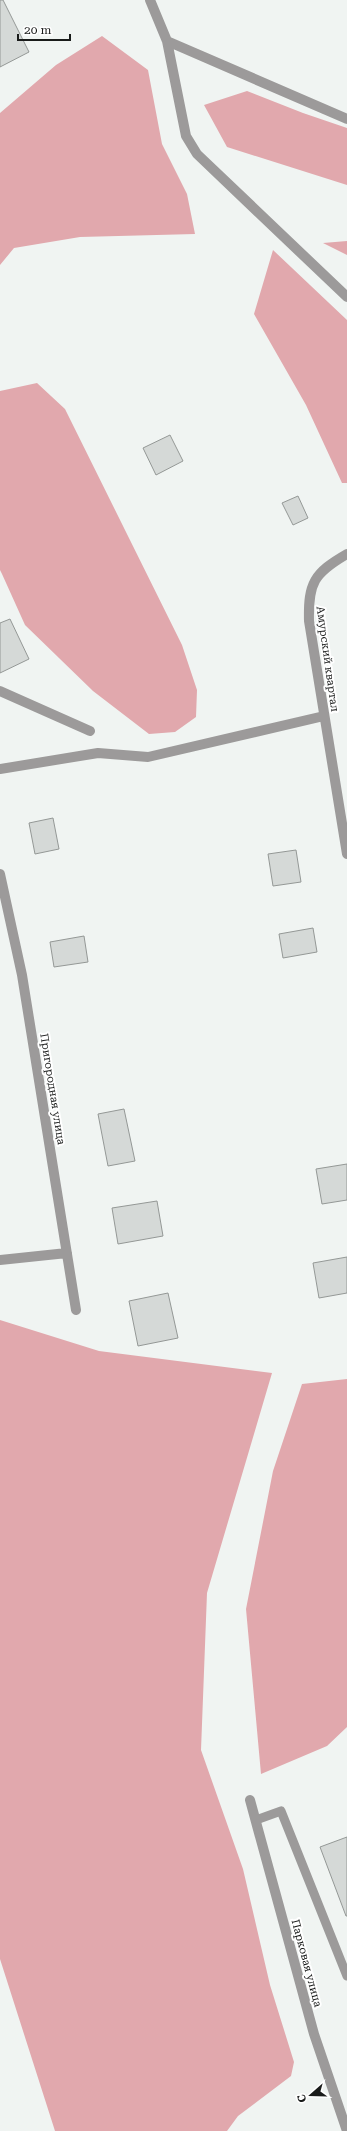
<svg xmlns="http://www.w3.org/2000/svg" width="347" height="2131" font-family="'Roboto Serif',serif">
<rect width="100%" height="100%" fill="#f0f4f2"/>
<path fill="#e1a8ad" d="M102,36L148,70L162,144L187,194L195,234L80,237L14,248L0,265V113L56,65Z
M247,91L303,113L347,128V185L227,147L204,105Z
M347,241V255L323,243Z
M273,250L347,320V483H342L306,405L254,314Z
M37,383L65,409L182,645L197,690L196,717L175,732L149,734L93,691L25,625L2,574L0,570V391Z
M0,1320L99,1351L272,1373L207,1593L201,1750L243,1869L270,1985L294,2062L291,2076L238,2116L227,2131H55L0,1959Z
M347,1379V1727L327,1746L261,1774L246,1609L273,1471L302,1384Z"/>
<path fill="#d5d9d7" stroke="#949896" d="M0,0H3L29,52L0,67Z
M170,435L183,461L156,475L143,448Z
M298,496L308,518L293,525L282,503Z
M10,619L29,659L0,673V623Z
M53,818L59,849L35,854L29,823Z
M296,850L301,882L273,886L268,854Z
M313,928L317,952L283,958L279,934Z
M84,936L88,962L54,967L50,942Z
M124,1109L135,1161L108,1166L98,1114Z
M347,1164V1200L322,1204L316,1169Z
M157,1201L163,1236L118,1244L112,1208Z
M347,1257V1293L319,1298L313,1263Z
M168,1293L178,1338L138,1346L129,1301Z
M347,1837V1916H346L320,1847Z"/>
<g fill="none" stroke-linecap="round" stroke-linejoin="round">
<path stroke="#9c9a9a" stroke-width="9" d="M256,1820L281,1811L347,1976"/>
<path stroke="#9c9a9a" stroke-width="10" d="M150,0L167,41L186,136L197,154L347,297
M167,41L347,119
M347,554C314,573 308,583 309,621L347,854
M0,691L90,731
M0,769L98,753L148,757L324,716
M0,874L22,975L76,1310
M0,1260L67,1253
M250,1800L314,2034L347,2131"/>
</g>
<g text-anchor="middle" stroke-width="4" stroke-linejoin="round" paint-order="stroke">
<g font-size="11" fill="#191b1a" stroke="#fff">
<text transform="translate(328 659) rotate(82)" y="4">Амурский квартал</text>
<text transform="translate(53 1089) rotate(81)" y="4">Пригородная улица</text>
<text transform="translate(307 1963) rotate(75)" y="4">Парковая улица</text>
</g>
</g>
<g transform="translate(311 2095) rotate(250)" stroke="#ffffff" stroke-width="3" paint-order="stroke">
<path d="M0-3L7 15L0 10L-7 15Z" fill="#191b1a"/>
<text y="-6" font-size="11" font-weight="bold" text-anchor="middle" fill="#191b1a">С</text>
</g>
<path d="M18 34v6h52v-6" fill="none" stroke="#191b1a" stroke-width="2"/>
<text x="24" y="34" font-size="12" fill="#191b1a" stroke="#ffffff" stroke-width="3" paint-order="stroke">20 m</text>
</svg>
